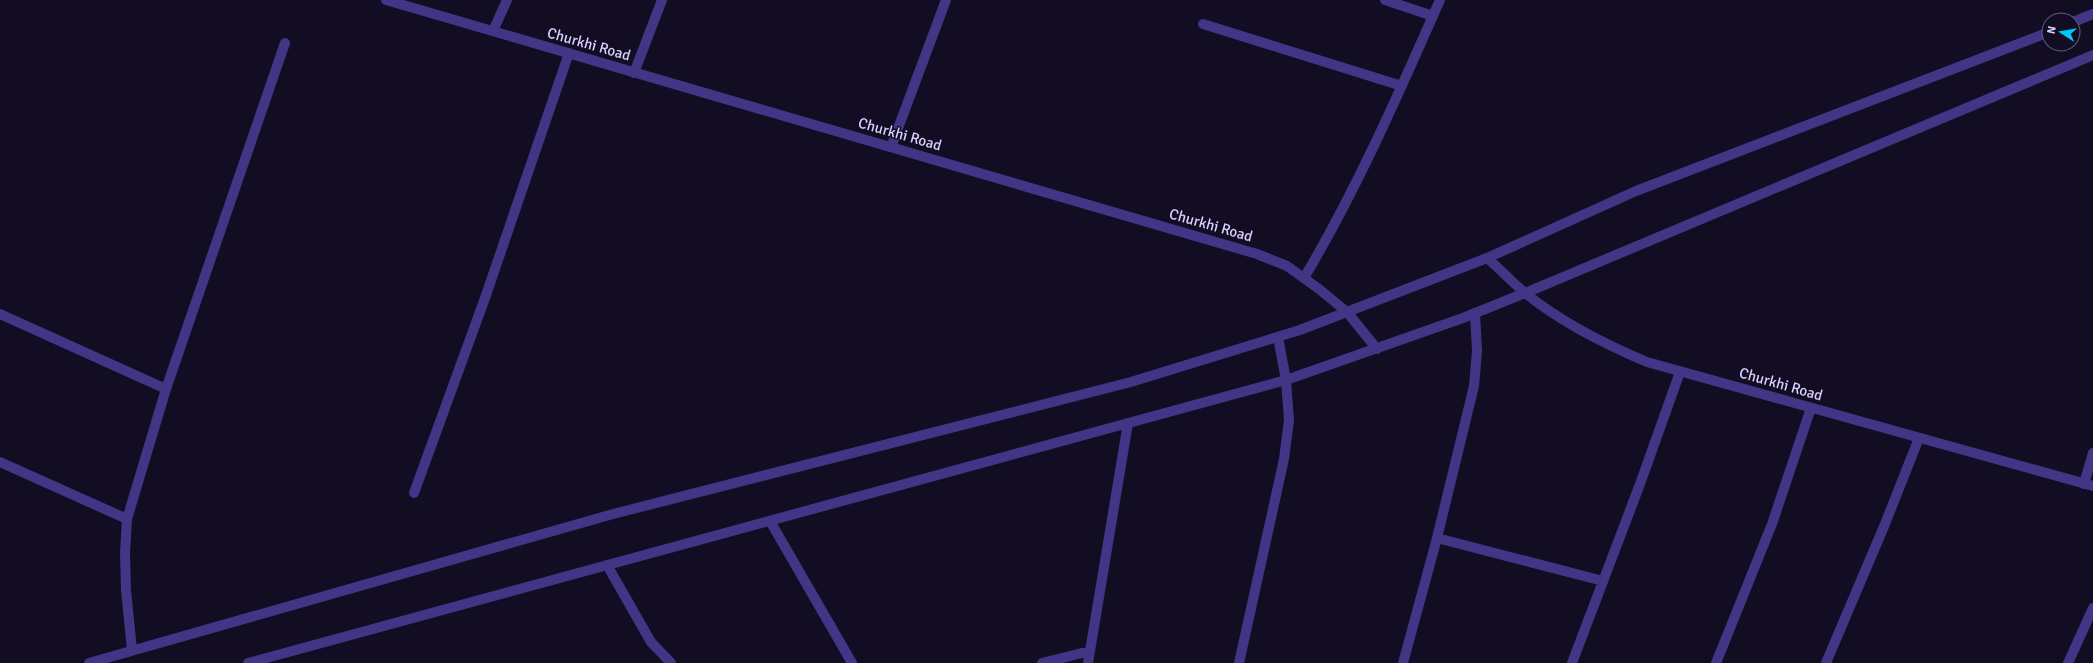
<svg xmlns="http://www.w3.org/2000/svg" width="2093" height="663" font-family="Signika,sans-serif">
<rect width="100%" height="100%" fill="#130d24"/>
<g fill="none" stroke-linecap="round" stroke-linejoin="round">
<path stroke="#413685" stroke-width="10" d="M1385,0L1433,16
M1203,24L1402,86
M493,31L507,0
M634,73L662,0
M891,147L946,0
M1304,278C1357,189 1398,95 1440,0
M0,314L166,389
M0,462L127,519
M2084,484L2093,453
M414,493L485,298L569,53
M770,521L852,663
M1437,538L1603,581
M607,565L651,642L671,663
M132,650L126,590L125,553L127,519L166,389L285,43
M1042,663L1090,651
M1088,663L1128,423
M1239,663L1284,459L1289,420L1286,380L1278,337
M1403,663L1437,538L1474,386L1477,351L1475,313
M1572,663L1640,484L1680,372
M1716,663L1772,524L1811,408
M1826,663L1885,524L1919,438
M2068,663L2093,608"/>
<path stroke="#413685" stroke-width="10" d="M386,0L1257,254L1287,266L1319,289L1347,312L1377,349
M2073,22L2093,14
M1487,258C1500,269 1512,282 1525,293C1562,323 1604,344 1647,362L2093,486
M89,663L613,514L1131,382L1300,330L1487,258L1636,191L2049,32
M248,663L1286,380L1463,318L1525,293L2093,55"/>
</g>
<g text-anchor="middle" stroke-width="3" stroke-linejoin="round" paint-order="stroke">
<g font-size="15" fill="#dad0ff" stroke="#130d24">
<text transform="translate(589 44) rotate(16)" y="5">Churkhi Road</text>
<text transform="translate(900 134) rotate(16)" y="5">Churkhi Road</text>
<text transform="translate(1211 225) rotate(16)" y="5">Churkhi Road</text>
<text transform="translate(1781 384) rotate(16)" y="5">Churkhi Road</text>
</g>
</g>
<g transform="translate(2061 32) rotate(282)"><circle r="19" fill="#130d24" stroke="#635b7c"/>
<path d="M0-3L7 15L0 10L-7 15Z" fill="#00c6fb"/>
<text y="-6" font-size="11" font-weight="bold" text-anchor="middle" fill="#dad0ff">N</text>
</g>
</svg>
